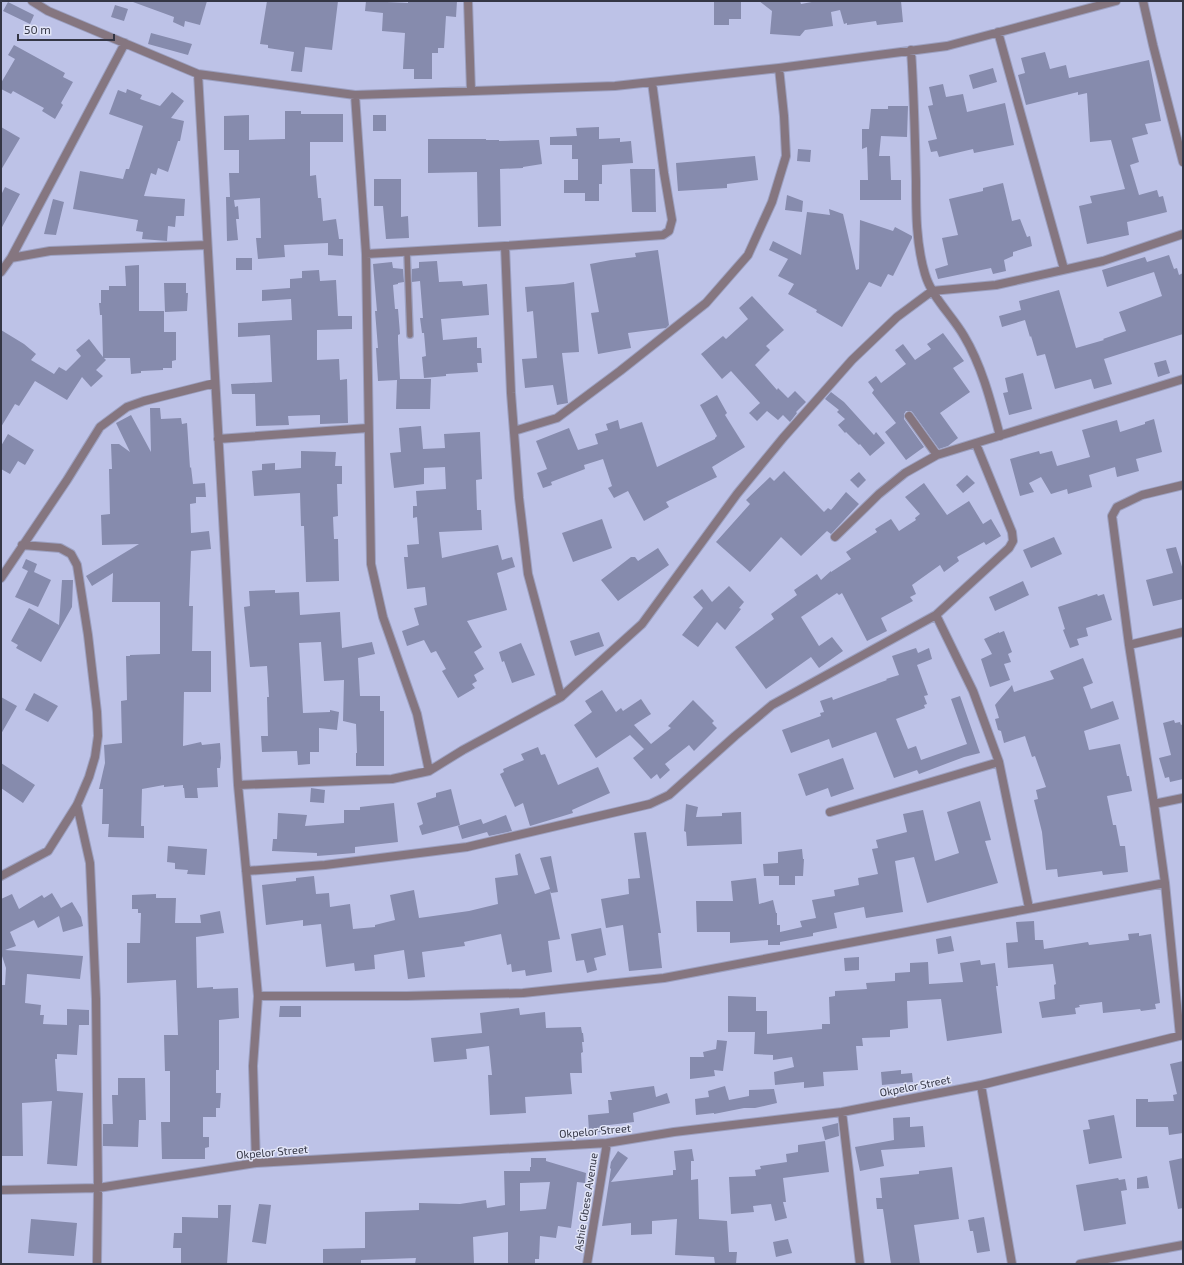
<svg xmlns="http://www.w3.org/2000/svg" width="1184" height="1265" font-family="'Exo 2',sans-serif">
<rect width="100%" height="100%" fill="#bdc2e7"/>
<path fill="#868bad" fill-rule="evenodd" d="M133,1H207L200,25L185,21L184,27L173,22L174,17L133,2Z
M267,1H338L332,50L305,47L302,72L291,71L294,52L268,48V45L260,44Z
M366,1L408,3V1H457L456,17L446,16L444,48H438V53H432V79H414V69H403L405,33L382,31L383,13L365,11Z
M714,1H741V19H729V25H714Z
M759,1H800L801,4L817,1H901L903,22L877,25L876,21L847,25V23L844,24L840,10L831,12L833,26L805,30L800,36L770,34L772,11Z
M8,2L34,15L30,24L3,11Z
M115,5L128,9L124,21L111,17Z
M151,33L192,44L188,55L148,44Z
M14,45L65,73L63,77L73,82L61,103L63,105L55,119L42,111L44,108L13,91L11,94L1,89V83L15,59L8,55Z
M1045,52L1050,69L1066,65L1069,78L1149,60L1161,121L1145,124L1148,134L1132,138L1139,162L1130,165L1139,195L1157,190L1159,197L1163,196L1167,212L1127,222L1129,235L1087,244L1079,206L1092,203L1090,196L1125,189L1111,140L1090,142L1087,93L1078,95V92L1026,105L1018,75L1025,73L1021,58Z
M993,68L997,82L973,89L969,75Z
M943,84L946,97L963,94L967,112L1005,103L1014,145L974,153L973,149L939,157L937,151L931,152L928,141L937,139L928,106L933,105L929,87Z
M127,89L142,95L140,99L160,106L172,92L184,101L171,118L184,121L180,141H178L168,172L158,168L156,175L151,173L144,196L185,199L184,216H176L175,227L168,226L167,241L142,239L143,232L136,231L138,220L73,209L80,171L123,179L126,169H129L143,126L109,114L118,90L126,93Z
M888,106H908L907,137L881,136L879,156H890L891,180H901V200H860V180H868L867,147L862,149V129H869L871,109H888Z
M285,111H301V114H343V142H310V176L316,175L318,198H321L323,221L336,219L339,239H343V256L328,255V243L284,245L285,257L258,259L256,238H261L260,198L234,200L235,207L238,206L239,219H236L238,240L227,241L226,197H230L229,173H239V150H224V116L249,115V140L285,139Z
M373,115H386V131H373Z
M1,127L20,138L1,170Z
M599,127V139L620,138V142L631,141L633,163L602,165V184H599V201H585V193H564V180H578V159H572V145H550V137L577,136L576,128Z
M428,139H486V140H499V141L539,140L542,164L523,167V168L500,169L501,226L478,227L477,172L428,173Z
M798,149L811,150L810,162L797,161Z
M755,156L758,180L727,184V188L678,191L676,163Z
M630,169H655L656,212H632Z
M374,179H401V217L408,216L409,238L386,239L383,206H374Z
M1003,183L1012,221L1020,219L1027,237L1030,236L1032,246L1013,252V256L1004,260L1006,271L993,274L991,268L938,279L935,269L948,265L942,238L958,235L949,199L983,191V188Z
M5,187L20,194L1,229V195Z
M787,195L803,201L802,212L785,210Z
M53,199L64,202L56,235L44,234Z
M829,209L843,214L856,270L859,269L860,220L893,231L895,227L912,236V238L893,276L888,274L881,287L869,282L842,327L816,312L817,310L788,294L794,284L778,276L788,259L769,250L773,241L801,255L807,212L830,215Z
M658,250L669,325L666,328L628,333L631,348L598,354L591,313L599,312L590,264L611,260L636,257L635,253Z
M1169,255L1174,269L1177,268L1179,275L1183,273V334L1104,359L1112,384L1094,389L1091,379L1055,389L1045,354L1037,356L1031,336L1030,337L1025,320L1002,327L999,316L1021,310L1019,301L1059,290L1076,348L1104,340L1103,339L1126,331L1119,312L1162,296L1154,272L1107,287L1102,270L1145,257L1147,262Z
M236,258H252V270H236Z
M437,261L439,282L462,281L463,286L487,284L489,315L441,319L443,340L477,337V348H481L482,363H477L478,372L446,374V376L424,378L422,357L426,356L424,333H422L420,318H423L420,281L412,282V269L419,268V262Z
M392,262L393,268L403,269L404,282L398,283V284L393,285L395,309H398L400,334L398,335V341L400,379H431L430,409H396L397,380L378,381L376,348H378L375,311H377L373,264Z
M139,265V311H164V332H176V360L172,361V368H163V370L141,371V373L131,374L130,358H104L106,360L96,370L103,376L91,387L82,377L67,400L35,381L19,406L15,404L1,427V330L24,344L36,354L31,360L54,374L59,367L66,371L81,356L76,350L89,339L103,357L102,315H100L99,303H101V290H109V286H126L125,266Z
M319,270L320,281L336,280L338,316H352V329L317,330V360L339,359L340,380L347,379L348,423L320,424V415L288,416L289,425L256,426L255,394H232L231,384L272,382L270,335L238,337V323L292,320L291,299L262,301V290L290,288V279L302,278V271Z
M574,282L579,352L562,353L568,403L557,405L553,385L525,388L522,359L537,358L533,311L527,312L525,287L565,284Z
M164,283H186V293H188L187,311L165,312Z
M752,296L784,330L766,346L770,350L755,365L777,390L778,388L788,398L795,391L806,402L796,412L797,413L790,422L783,415L778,420L767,411L757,421L749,413L760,403L731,371L722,379L701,354L723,336L726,339L748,319L739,308Z
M943,333L964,361L953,368L970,392L940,413L958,438L948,446L939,449L913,413L911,411H906L904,414V419L924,447L906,460L885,432L896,423L872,393L874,390L868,382L876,376L881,383L906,364L895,350L903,344L915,360L931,349L927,344Z
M1166,360L1170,373L1158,377L1154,363Z
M1023,373L1032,409L1009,415L1003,393L1008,392L1005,378Z
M831,392L844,402L874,435L876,432L885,443L870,456L860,444L859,445L846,432L845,433L838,425L845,419L837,412L839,410L825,399Z
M717,395L727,413L725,415L745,447L712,467L717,477L666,502L669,507L644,521L628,491L614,498L608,488L612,486L603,459L584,465L585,469L551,482L552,485L543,488L537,473L547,469L536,441L569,428L578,450L598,444L595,434L608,430L606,424L618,420L620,429L642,422L657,467L715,439V438L717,436L700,405Z
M150,408H160L161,419L181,418L182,424L187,423L190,468L191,467L193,484L205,483L206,497H196V503L190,504L191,533L209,531L211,549L191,551L189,606H193L192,651H211V692H184L183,746L201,742L202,745L220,743L221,758L220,768H217L218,787L197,788L198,798H185L184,788H183V785L164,787V785L142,789L141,826H144V838L108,837L109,824H102L103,789H99L105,763L104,745L122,743L121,701L127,700L126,656H130V655L160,654V602H112L113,573L92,586L86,576L139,544L102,545L101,515L110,514L109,469H112L111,444H119L130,452L116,423L131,415L151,452Z
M1154,419L1162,452L1136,459L1139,471L1117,477L1115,467L1089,475L1092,487L1068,494L1067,489L1051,494L1041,477L1029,483L1034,492L1020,496L1010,459L1039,451L1040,454L1052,451L1057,466L1090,457L1082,430L1117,420L1120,432L1145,424V422Z
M421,426L423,449L445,448L444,434L480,432L482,479L476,480L477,510H481L482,530L439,532L442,558L498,545L502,560L512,557L515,567L497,573L507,610L467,621L482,647L474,652L484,669L474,675L477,681L472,684L475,688L458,698L442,671L446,669L436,651L431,653L424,640L407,646L402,631L419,625L414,608L427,605L425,587L407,589L404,557H408L407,545L419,544L417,517L413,518V506H417L416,491L446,489L445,467L424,468V484L394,488L390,453L401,452L399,428Z
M8,434L34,450L25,465L18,461L10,474L1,469V446Z
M301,451L336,452L335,466H342V484H337L338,516L333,517L334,539H338L339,581L306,582L304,526H301L300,493L254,496L252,471L262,470V464L275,463V470L301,468Z
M784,471L824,512L828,508L831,510L846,492L859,504L831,534L827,531L801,556L781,537L750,572L716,542L750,504L746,500L770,477L774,481Z
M859,472L866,480L858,488L850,480Z
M967,475L975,483L963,493L956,485Z
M924,483L947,515L969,501L983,524L991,519L1001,536L986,545L984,542L957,557L959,561L944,572L940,565L912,585L916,594L910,597L913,601L881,618L887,631L867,641L842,593L839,595L837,593L801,617L819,646L832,637L843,651L819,668L811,657L766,689L735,647L774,619L771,614L797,595L794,590L817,574L821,580L831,571V572L851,559L846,552L877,532L875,529L891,519L899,531L916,520L915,518L920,514L905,497Z
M602,519L612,548L573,562L562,533Z
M1054,537L1062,554L1031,568L1023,550Z
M1176,547L1183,570V599L1153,606L1146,580L1173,573L1166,549Z
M658,548L669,565L618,601L601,580L631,557H635L638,561Z
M26,559L37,564L34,572L51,580L38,607L15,597L28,571L22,568Z
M62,580H73L72,607L41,662L16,648L18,645L11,641L29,608L59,625Z
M1023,581L1029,595L995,611L989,597Z
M729,586L744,602L739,608L741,609L725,630L717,622L698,647L682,635L703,608L693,597L702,589L712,602Z
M275,590V593L299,592L300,615L340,612L342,648L372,642L375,654L358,658L360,696H380V711H384V766H356V753H357L356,724L343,721L344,680L324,681L321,642L299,643L303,713L330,712V710L339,712L337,730L319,728V752H310V764L298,765L297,751L262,752L261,736H268L267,697H269L267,666L250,667L244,607L250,606L249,591Z
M1097,594L1098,596L1104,594L1112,620L1086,628L1088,636L1077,639L1079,645L1070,648L1063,630L1065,629L1058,607Z
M1004,631L1012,652L1008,654L1011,662L1004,664L1010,680L990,687L981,659L992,654L984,639L999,632V633Z
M599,632L604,646L575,656L570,641Z
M521,643L535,675L512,683L504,661L502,662L499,652Z
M916,648L918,653L929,648L932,659L917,665L928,695L924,696L927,704L924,705L925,708L896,719L908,749L916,746L921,760L967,744L951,699L960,696L980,753L964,757L919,774L917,770L894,778L876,732L832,748L829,739L791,753L782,730L821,716L820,713L824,712L820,701L832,697L833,700L887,680L886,679L899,675L892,656Z
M1083,658L1093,683L1083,687L1091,709L1113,701L1119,719L1084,731L1089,750L1120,744L1127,776H1129L1132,791L1107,796L1113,825H1116L1120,846H1125L1128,872L1103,875L1102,871L1058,877L1057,869L1046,870L1042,832L1034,800L1038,799L1036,790L1046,787L1035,756L1032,757L1025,736L1004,743L1001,731L998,730L995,719L999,718L995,705L1012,685L1014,692L1054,679L1050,671Z
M602,690L616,712L621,708L623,711L641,699L651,714L634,725L651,744L671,728L668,726L693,700L714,721L712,723L717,728L694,751L689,745L665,764L670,770L660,779L657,774L651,779L633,758L644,749L630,735L596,758L574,725L592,712L585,701Z
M34,693L58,706L48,722L25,710Z
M1,697L17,706L1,734Z
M1174,720L1175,723L1180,722L1181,725L1183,724V779L1170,782L1169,777L1165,778L1159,758L1171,755L1163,723Z
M538,747L541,755L545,754L558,785L598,767L610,793L572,810L573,813L530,826L523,803L515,807L500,774L504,772L503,769L524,760L521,754Z
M843,758L854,789L831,797L828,788L806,796L798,774Z
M1,763L35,785L23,803L1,788Z
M311,788L325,790L324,803L310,802Z
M451,789L460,825L422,835L419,826L423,824L417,803L436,797V793Z
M980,801L991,840L985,841L998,883L927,903L914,857L895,861L903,912L866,918L864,907L834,913L837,928L813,933V936L780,942V945H768V940L730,943V932H697L696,901H733L731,881L756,878L759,904L773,900L776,913H777V925H780V932L802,927L800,921L816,918L812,900L835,896L834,890L859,885L858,878L878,874L872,849L878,848L876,840L907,832L903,814L923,810L935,861L959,853L947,812Z
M394,803L398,842L355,847V853L317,856V853L272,851L273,839H277L278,813L307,815L305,826L344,823V810H360V807Z
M686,804L698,807L696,817L722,816V813L741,812L742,844L687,846L686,832L684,831Z
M506,815L512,831L489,836L487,832L462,839L458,826L481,819L483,824Z
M646,832L661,933H658L662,968L629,971L623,925L606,928L601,899L629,894L628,879L640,878L634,833Z
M168,846L207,849L205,875L187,874L188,870L175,869V863L167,862Z
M802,849L803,859H804L803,876H795V885H779V876H764L763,864L778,863V852Z
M520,853L535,894L550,889L540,858L551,856L558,892L551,893L550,891L560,939L548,941L552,972L526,976L525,970L512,972L511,964L507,965L501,934L464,942L465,946L422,952L425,977L408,979L404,950L374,955L375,969L355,971L354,963L326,967L321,924L303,926V920L266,925L262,885L296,881V878L314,876L316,894L329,893L330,907L350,904L353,929L375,927V925L395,920L390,895L414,890L419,918L469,911L498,904L495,878L518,875L515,855Z
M52,893L61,908L72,902L81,917L83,926L63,932L59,916L38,928L34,920L10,932L16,946L5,950L83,956L80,979L27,974L25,1003L41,1005L40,1015H44L43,1024L67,1025V1009L89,1010V1025H79L77,1055L57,1054V1059H55L57,1091L83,1093L77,1166L47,1164L52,1101L22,1103L23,1156H1V985H5L6,968L1,953V899L12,894L19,909L42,895L44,898Z
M156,894V898H176L175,923H201L200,915L220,911L224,933L196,937L197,988L213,987V989L238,988L239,1018L219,1020V1070H216V1093H221L220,1108H216V1117H203V1137H209V1147L205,1148V1159H162L161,1122H170V1071H165L164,1035H178L176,980L127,983V943H140L141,913H138V909H132V895Z
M1034,921L1035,940H1043L1044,949L1088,942L1089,945L1129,940L1128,934L1139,933V936L1151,934L1160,1003L1155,1004L1156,1009L1141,1011L1140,1009L1103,1013L1102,1002L1079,1005L1080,1007L1075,1008L1076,1014L1042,1018L1039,1002L1055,999L1054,985L1056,984L1053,964L1008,968L1006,943L1018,942L1016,922Z
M601,928L606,955L594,958L597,970L587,973L584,960L576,961L571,934Z
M951,936L954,951L938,954L936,939Z
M859,957V970L845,971L844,958Z
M980,960L981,965L995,963L998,986H996L1002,1033L947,1041L941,999L907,1001L908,1028L890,1030V1037L862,1038L863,1046H856L858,1070L823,1072L824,1086L804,1088V1082L775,1085L774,1072L794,1067L792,1057L773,1060V1055L754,1054L755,1032H728V996L756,997V1011H767V1034L822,1029V1024H830L829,997L835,996V991L867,989L866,983L895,981V973L910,972V963L928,962L929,984L963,982L960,963Z
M280,1006H301V1017H279Z
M519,1008L520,1015L545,1012L546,1028L581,1027L582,1033H583L584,1042H582L583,1052L581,1053L582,1073H570L572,1094L525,1097L526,1113L490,1115L488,1075H492L489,1046L466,1049L467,1059L434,1062L431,1038L482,1033L480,1013Z
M717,1040L727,1041L723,1071L714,1070L715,1076L690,1079V1057H704L703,1052L716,1049Z
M1183,1061V1133L1169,1135L1168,1127H1136V1099H1148V1102L1174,1101L1173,1095L1177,1094L1170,1064Z
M901,1070V1074L912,1073L913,1082L882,1085L881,1072Z
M118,1078H145L146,1120H139L138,1147L103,1146V1124H113L112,1095H118Z
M654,1086L656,1097L667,1093L670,1103L633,1113L634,1122L601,1126V1132H589L588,1115L609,1113L608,1100H612L610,1092Z
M725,1086L729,1100L749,1096V1090L774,1089L777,1103L755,1108H744L714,1114V1113L696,1115L695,1099L709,1097L708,1091Z
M1114,1115L1122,1158L1089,1164L1083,1130L1090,1129L1088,1120Z
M910,1117V1127L923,1126L925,1147L881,1150L884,1166L860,1171L855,1147L894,1140L893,1118Z
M838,1123L839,1136L825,1140L822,1127Z
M825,1141L829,1172L783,1178L786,1202H783L787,1218L775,1221L771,1204L753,1206L754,1212L731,1214L729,1177L756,1176L755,1170L761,1169L760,1166L787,1162L786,1154L798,1152V1145Z
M692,1149L694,1161H691V1180L698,1179L699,1219L727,1221L729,1252H737L736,1264H715L714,1257L675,1255L677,1219L652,1221V1234L631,1235V1223L602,1226L611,1169L610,1168L611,1162L618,1151L628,1158L611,1182L673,1175V1170H676L674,1151Z
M531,1158H546V1161L586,1173L585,1183L577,1182L571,1228L558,1226L556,1238L540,1236L539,1259H535V1264H508V1232L473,1237L474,1264H415L416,1258L361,1260V1264H323V1249L365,1248V1212L419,1210V1203L460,1204L486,1200L487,1208L505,1205L504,1171H530V1167H531ZM550,1182L546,1209L520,1211V1183Z
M1183,1158V1208L1178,1209L1169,1161Z
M952,1167L959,1219L914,1225L920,1264H891L883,1209H877L876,1198H882L880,1178L919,1174V1171Z
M1147,1176L1149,1188L1137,1189V1178Z
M1118,1178L1119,1180L1125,1179L1127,1190L1121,1191L1126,1224L1084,1231L1076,1185Z
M259,1204L271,1205L266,1244L252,1242Z
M218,1205H231L227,1264H181V1248H173L174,1233H182V1217L218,1218Z
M984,1217L990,1251L977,1253L973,1231H970L968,1220Z
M31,1219L77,1223L74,1256L28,1253Z
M788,1239L792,1253L776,1257L773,1242Z"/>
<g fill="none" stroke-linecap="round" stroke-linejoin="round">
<g stroke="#9ca0c0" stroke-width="8">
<path id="service" d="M407,252L410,335"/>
</g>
<g stroke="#9ca0c0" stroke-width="10">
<path id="minor" d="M32,1L48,11L198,74L355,95L615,86L779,68L947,46L1116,1
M468,1L471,91
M1143,1L1153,45L1183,162
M998,32L1064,269
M911,50C914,94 915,137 916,181C916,212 916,244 925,274C932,298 952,315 964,336C982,366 991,402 1000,436
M198,74L238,785L258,996L253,1066L256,1163
M355,95L366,254L371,564L383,617L417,714L429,771
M505,246L511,393L519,498L528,574L561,697
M366,254L505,246L663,235L669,231L672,220L664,173L652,82
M11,258L125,43
M1,272L11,258L50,251L207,245
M909,416L937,455
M514,431L557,418L620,371L706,303L748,255L772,202L786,156L784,116L779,68
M218,439L368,428
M976,444L1012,532L1013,541L1009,548L936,615L973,691L999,762L1029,908
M835,537L879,494L905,473L937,455L1183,379
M1,578L67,480L100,427L127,407L144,401L215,383
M1129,645L1183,632
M238,785L392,779L429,771L463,750L561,697L642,624L737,494L783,438L852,360L897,317L932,291L996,285L1103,261L1183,234
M1154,804L1183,798
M77,805L90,863L96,999L98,1188L97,1264
M830,812L999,762
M246,871L325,865L467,847L650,804L669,795L735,736L772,705L936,615
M1,876L48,851L77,805L89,777L95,757L98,736L97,712L88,635L77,565L71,554L60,548L22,545
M258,996H407L523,993L664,978L1165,883
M1180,1036L1165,883L1154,804L1129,645L1112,516L1117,507L1142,495L1183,485
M981,1085L1012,1264
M842,1112L860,1264
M1,1190L98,1188L256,1163L607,1143L674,1132L842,1112L981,1085L1183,1035
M587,1264L607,1143
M1080,1264L1183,1245"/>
</g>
<use href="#service" stroke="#857680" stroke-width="5.5"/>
<use href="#minor" stroke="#857680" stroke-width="8"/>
</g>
<g text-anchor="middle" stroke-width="3" stroke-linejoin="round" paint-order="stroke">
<g font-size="11" fill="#343645" stroke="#e1e4f7">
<text transform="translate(915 1086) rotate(-11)" y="4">Okpelor Street</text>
<text transform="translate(595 1131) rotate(-5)" y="4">Okpelor Street</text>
<text transform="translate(272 1152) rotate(-5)" y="4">Okpelor Street</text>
<text transform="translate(586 1202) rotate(-81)" y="4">Ashie Gbese Avenue</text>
</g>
</g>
<rect width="1184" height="1265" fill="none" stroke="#343645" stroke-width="4"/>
<path d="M18 34v6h96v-6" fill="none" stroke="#343645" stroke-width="2"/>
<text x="24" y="34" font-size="12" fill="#343645" stroke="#e1e4f7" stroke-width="3" paint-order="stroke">50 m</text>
</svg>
